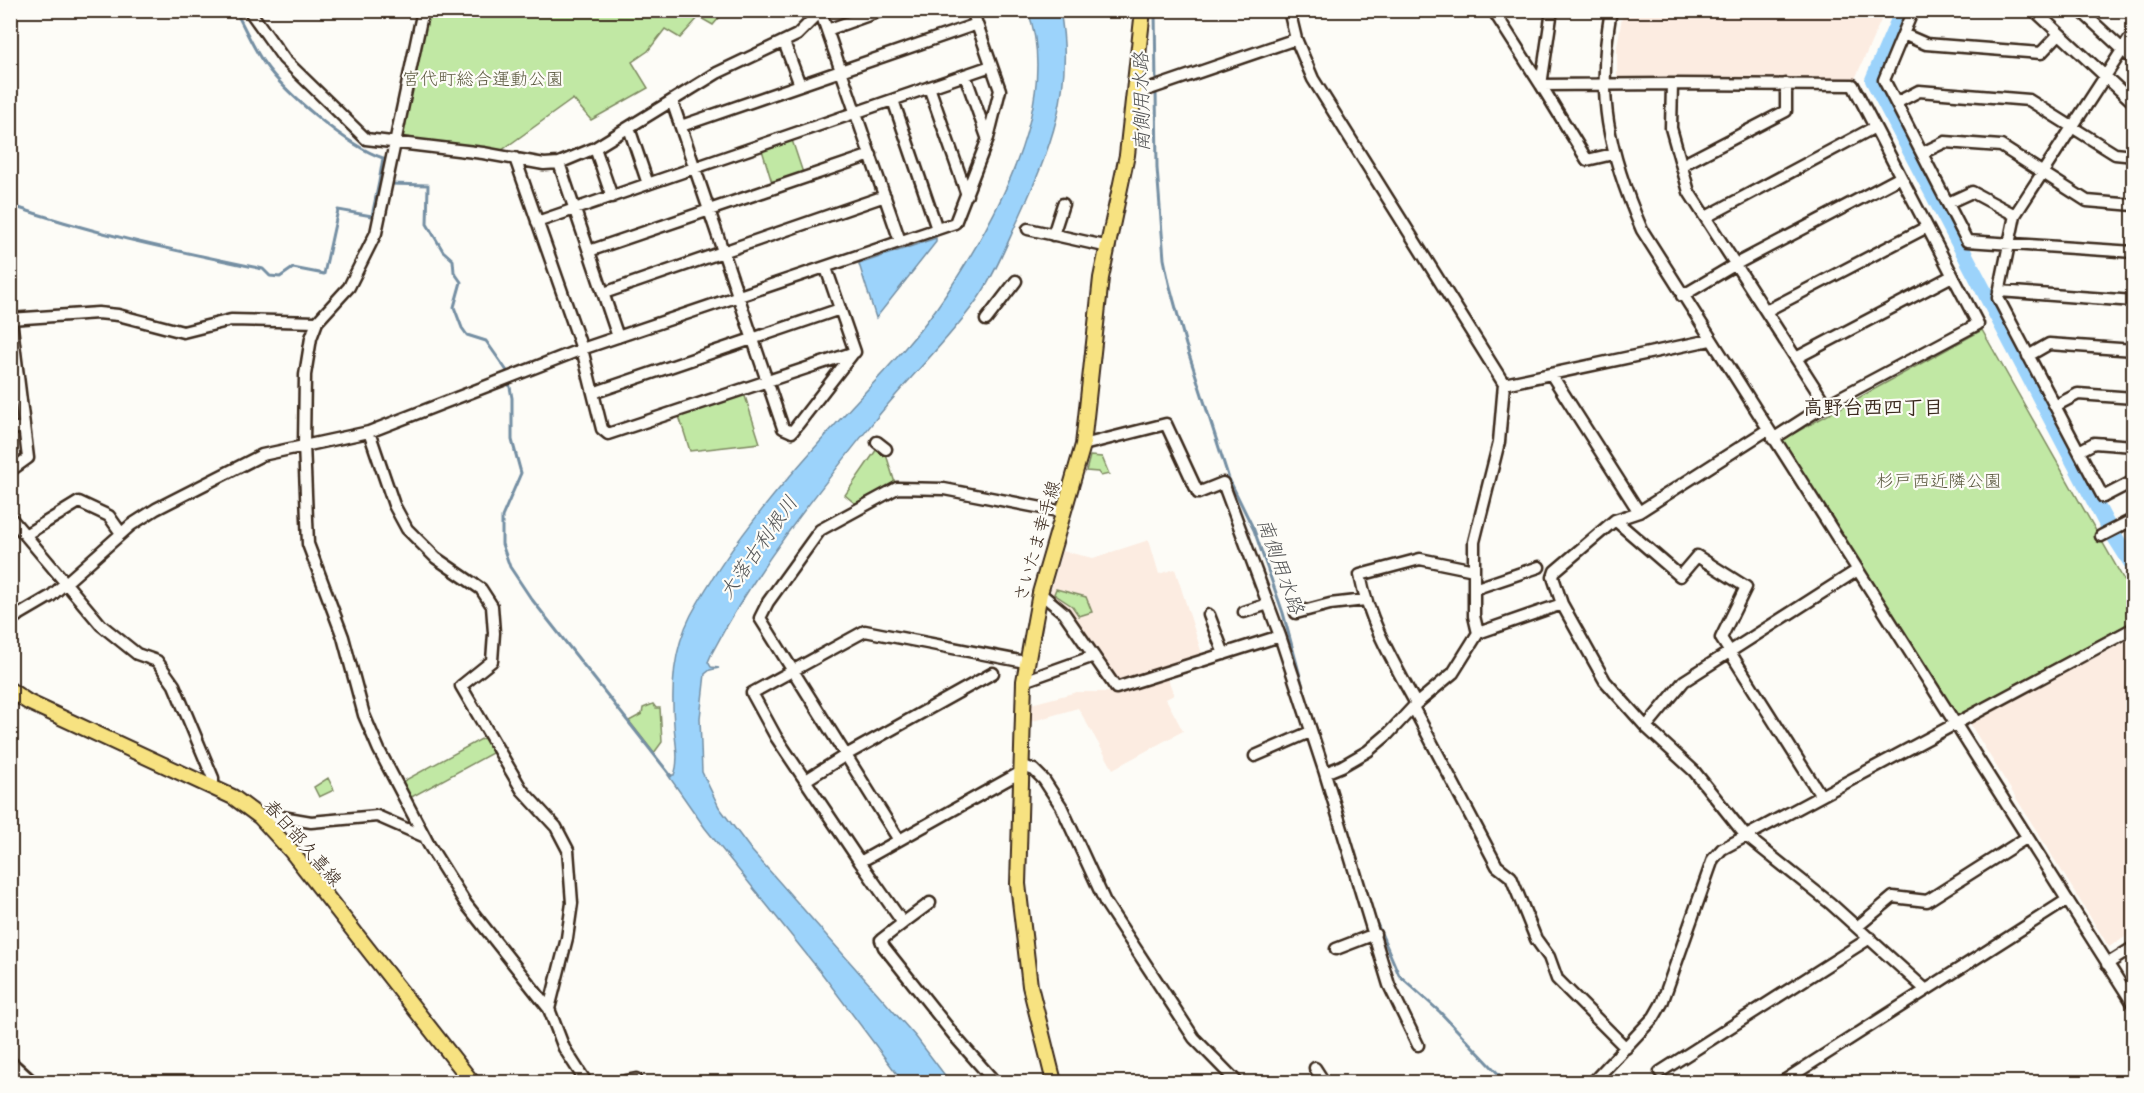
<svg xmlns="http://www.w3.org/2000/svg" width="2144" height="1093" font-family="'Gochi Hand','Klee One',sans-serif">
<rect width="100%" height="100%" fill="#fdfcf7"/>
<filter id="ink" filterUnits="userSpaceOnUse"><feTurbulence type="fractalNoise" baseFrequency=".0167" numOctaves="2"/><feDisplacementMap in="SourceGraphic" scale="12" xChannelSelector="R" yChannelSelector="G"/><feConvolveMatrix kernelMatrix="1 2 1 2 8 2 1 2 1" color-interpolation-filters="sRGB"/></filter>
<g filter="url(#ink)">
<path fill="#fcece1" d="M1623,11H1885L1855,79H1620L1617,76V47Z
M1149,540L1159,574L1175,569L1203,657L1165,671L1174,695L1166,699L1183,731L1113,769L1078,708L1030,722L1031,704L1077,692H1116L1049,597L1062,551L1093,558Z
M2133,637V932L2109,947L1970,724Z"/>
<path fill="#c1e8a4" stroke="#7e8961" stroke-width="1.5" d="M429,11H725L713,25L699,17L680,38L665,29L648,51L632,62L648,88L591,120L573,99L502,150L402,137L400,133Z
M792,140L804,176L773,186L762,150Z
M1982,330L2133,596V621L1955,717L1780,441Z
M744,393L760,443L690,451L679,416Z
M879,446L884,448L895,483L857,505L845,495Z
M1090,456L1102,457L1109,474L1101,476L1098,472L1086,471Z
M1056,589L1086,597L1092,612L1079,616L1072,606L1054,594Z
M653,704L656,708H660L662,742L654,753L629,721L642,714L643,708Z
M485,737L494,752L408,799L400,783Z
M328,778L334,790L319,797L314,787Z"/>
<path fill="#9cd3fb" stroke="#758fa3" stroke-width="1.5" d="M1028,11H1060C1075,89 1050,150 1018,220C1006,246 995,274 979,297C950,339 911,375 879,415C819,490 756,568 712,653L708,662L711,667L719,668L710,670L705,674L700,718L702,772L719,807L752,851L916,1037L950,1082H903L823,975L705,828L668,775H674C680,759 675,742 674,725C671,687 673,650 691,615C733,537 795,469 854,404C886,370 919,335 945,296C995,221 1061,102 1028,11Z
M936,238V242L876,318L859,264Z"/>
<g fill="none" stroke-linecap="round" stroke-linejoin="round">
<path stroke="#758fa3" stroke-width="3" d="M235,10C245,28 253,48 264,63C286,94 347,146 383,158L379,182L383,183
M1155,10L1156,84
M1156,90L1157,168L1164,259L1169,283L1186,345L1229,479L1254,530L1283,613L1307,702
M390,184L428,185L427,224L443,251L453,260L454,272L461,282L454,307L462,328L467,335L486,341L507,371L512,398V440L521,473L502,517V544L510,567L530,597L671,776
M10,205C93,234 178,251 263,269L270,276L280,277L293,268L324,274L338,210L372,216L379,182
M1375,919L1399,975L1440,1012L1506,1082"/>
<path stroke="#9cd3fb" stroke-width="16" d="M1903,10L1873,80L2106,523L2134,567"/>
<g stroke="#3b2a1e" stroke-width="15">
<path id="minor" d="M249,10L284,59L366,139L483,153L544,164L559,163L595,148L717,73L797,35L822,10
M423,10L376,233L349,287L317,322L311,338L305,375L304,444L308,544L343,637L364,715L379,750L429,845L466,904L549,1009L564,1048L586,1082
M1289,10L1296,39L1313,79L1504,384L1710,340
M1493,10L1541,85L1672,84L1671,128L1689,192L1826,405
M1552,10L1541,85L1587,160L1613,154
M1611,10C1596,95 1608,152 1642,230L2134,1005
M1913,10L1884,80L1967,241L2134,252
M2034,10L2134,103
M2080,10L2134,60
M821,13L900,241
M827,30L883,10
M2134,32L2015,215L1998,298L2103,497L2134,481
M1903,34L1926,44L2041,53L2059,34
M784,42L800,85
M965,75L987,137
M1672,84L1853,85L1901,177L1736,264L1682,296
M929,87L967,195
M1135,94L1296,39
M893,100L937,229
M672,101L783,428L792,432L854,352
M1896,103L1919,91L2029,100L2115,154L2134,156
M681,126L977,24
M629,128L648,184
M595,148L612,197
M1922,153L1945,142L2001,146L2087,201L2134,205
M515,158L582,349L602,429L608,434L855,352L826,268
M559,163L618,337
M1682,165L1786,111V84
M1948,203L1972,192L2015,215
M1706,217L1875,127
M537,222L991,66
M1028,229L1109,247
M1053,235L1063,204
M589,251L871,155
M1999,291L2134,301
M604,293L885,196
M1766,311L1927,227
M10,319L98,313L118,315L183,332L231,320L317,322
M986,320L1016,281
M2028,356L2049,344L2134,350
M1796,358L1952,276
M1551,374L1639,512
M593,393L840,309
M2055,406L2078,394L2134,398
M10,429L24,427
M369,432L394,505L407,529L436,558L481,589L492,606L494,633L492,661L461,686L522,790L556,827L568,850L572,903L567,938L549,1009
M1773,439L1826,405L1978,324L1901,177
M877,442L886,449
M1083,445L1166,424L1198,493L1223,483L1280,636
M2079,451L2094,443L2134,446
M10,471L28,458L11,319
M10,517L101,625L137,654L157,661L174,685L213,778V786
M1615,520L1680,576L1697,556L1746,587L1721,638L1821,796
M25,535L79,502L109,516L121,533
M2101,536L2134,519
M1474,589L1539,567
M1040,593L1064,613L1116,688L1280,636L1325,773L1342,766L1368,751L1388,734L1416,704L1453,673L1478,633L1562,604L1605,681L1646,727L1694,771L1745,835L1830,903L1926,990
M1562,604L1553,577L1555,571L1615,520L1639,512L1767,430
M1244,612L1268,604
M1296,613L1330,604L1365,600
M1209,615L1224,654
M10,620L51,596L131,525L156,509L262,455L369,432L582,349L955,223L988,138L1000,90L972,10
M1478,633L1474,616V542L1499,442L1504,384
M1024,681L1094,656
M1416,704C1394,663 1369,622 1360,575L1420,559L1474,570
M1413,707L1497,866L1511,877L1536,939L1549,957L1557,979L1626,1048
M1646,727L1684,681L1856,571
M1255,756L1310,732
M1021,765L1034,770L1044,780L1061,806L1105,902L1194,1038L1237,1082
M1021,772L860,862L776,737L752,693L865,631L1025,662
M1325,773L1389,985L1418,1045
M806,780L846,755L993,673
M260,817H282L311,822L377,816L425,837
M899,840L760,618L768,602L820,530L897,488L944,489L1063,512
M860,862L903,923L881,940L884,947L957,1039L995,1082
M903,923L930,903
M1857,927L1893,897L1927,901L2026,838
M1336,949L1375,934
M2107,964L2134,947
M1315,1068L1324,1082
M1660,1072L1870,938
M621,1082L636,1079L637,1082
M1593,1082L1654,1017L1662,1003L1713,859L1722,849L2134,628
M1782,1082L2067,900"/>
</g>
<g stroke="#3b2a1e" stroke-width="18">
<path id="major" d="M10,690L28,702L233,797L260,817L291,851L472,1082
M1054,1082L1030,986L1018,884L1024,681L1040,593L1083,445L1101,278L1127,155L1143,10"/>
</g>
<use href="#minor" stroke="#fdfcf7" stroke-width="10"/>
<use href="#major" stroke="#f7e281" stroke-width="14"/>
<path stroke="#3b2a1e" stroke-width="3" d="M10,1053L42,1082"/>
</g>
</g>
<g text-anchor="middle" stroke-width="4.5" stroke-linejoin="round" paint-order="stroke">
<g font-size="18" fill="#5c5a40" stroke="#fdfcf7">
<text x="483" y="85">宮代町総合運動公園</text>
<text x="1939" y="487">杉戸西近隣公園</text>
</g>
<g font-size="18" fill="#3b2a1e" stroke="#fdfcf7">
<text transform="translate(1037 541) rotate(-74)" y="6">さいたま幸手線</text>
<text transform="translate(303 843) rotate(49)" y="6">春日部久喜線</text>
</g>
<g font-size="20" font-style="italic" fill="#535455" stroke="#fdfcf7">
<text transform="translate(1141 102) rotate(-91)" y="7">南側用水路</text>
<text transform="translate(758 547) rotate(-55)" y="7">大落古利根川</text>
<text transform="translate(1281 566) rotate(70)" y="7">南側用水路</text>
</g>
<g font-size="20" font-weight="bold" fill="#3b2a1e" stroke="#fdfcf7">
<text x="1873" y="414">高野台西四丁目</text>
</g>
</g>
<rect width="2144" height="1093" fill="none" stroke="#fdfcf7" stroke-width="36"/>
<rect x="18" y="18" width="2108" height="1057" fill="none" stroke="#3b2a1e" stroke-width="2" filter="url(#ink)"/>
</svg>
